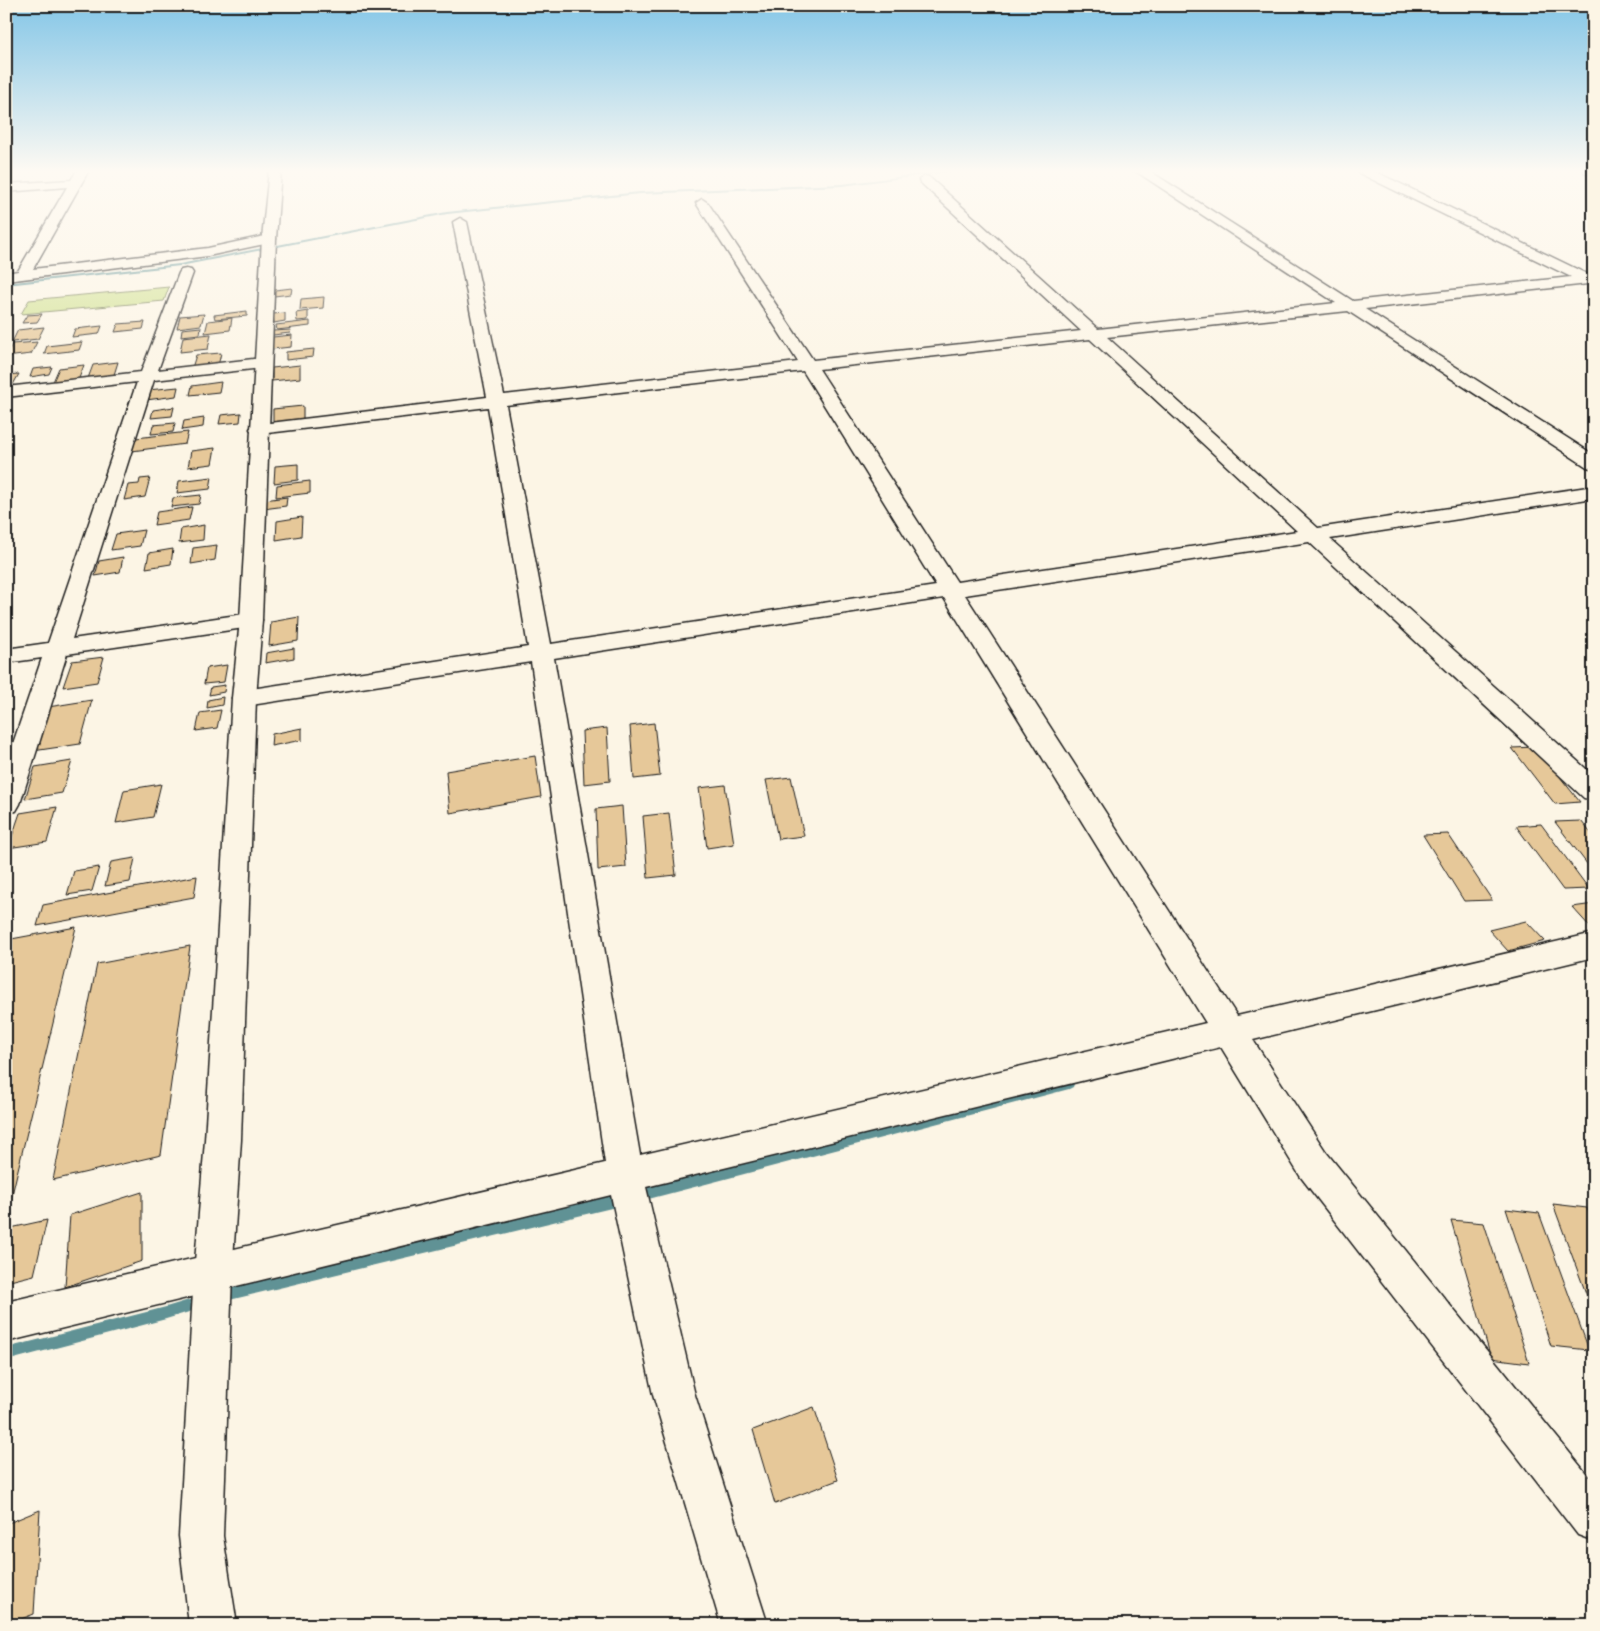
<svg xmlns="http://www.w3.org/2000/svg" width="1600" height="1631" font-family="'Playpen Sans',sans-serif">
<rect width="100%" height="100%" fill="#fcf5e5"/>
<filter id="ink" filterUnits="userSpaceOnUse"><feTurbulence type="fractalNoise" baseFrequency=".02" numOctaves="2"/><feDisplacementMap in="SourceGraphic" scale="10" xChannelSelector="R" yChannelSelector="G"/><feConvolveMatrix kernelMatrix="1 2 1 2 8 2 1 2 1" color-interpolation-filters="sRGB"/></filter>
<g filter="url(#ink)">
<path fill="#d3e295" stroke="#787f58" d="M169,287L164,301L21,314L29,300Z"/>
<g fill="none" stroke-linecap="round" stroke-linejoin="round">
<path fill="#619295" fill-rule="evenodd" d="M954,170H962L842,186L640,194L447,214L180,266L6,285V283L180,264L447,212L640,192L842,184Z
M1069,1079L1073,1081L1074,1084L1073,1087L1069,1089L637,1202L633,1200L631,1196L633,1192L637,1190Z
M624,1193L628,1195L630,1199L628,1203L624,1205L221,1302L217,1300L215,1296L217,1292L221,1290Z
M202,1296L206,1298L208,1302L206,1306L202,1308L166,1319L6,1361V1348L166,1307Z"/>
</g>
<path fill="#e6c899" stroke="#1c1c1c" d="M292,288L291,294L274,296L275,290Z
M324,297L323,308L300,310L301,299Z
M247,311V316L215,319L214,315Z
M308,311V320L297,321L296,313Z
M285,313V321L274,323L273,314Z
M42,314L37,322L22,323L27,315Z
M204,314L201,325L177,328L180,316Z
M232,318L230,330L205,333L208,321Z
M310,321V326L277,330L276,325Z
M145,322L143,329L115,332L118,324Z
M102,326L99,334L72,337L75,329Z
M44,327L38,339L12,342L18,330Z
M201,327L200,334L181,336L182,329Z
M291,330L290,333L273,335V331Z
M211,334L208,349L180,352L183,337Z
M292,335L291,347L272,349L273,337Z
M37,342L31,354L6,357L12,344Z
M82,342L79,350L44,354L47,346Z
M314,349L313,357L286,360V352Z
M221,353L218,366L192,368L196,355Z
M118,362L113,378L87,381L93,365Z
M84,365L78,381L52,384L59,368Z
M300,365V378L272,381V368Z
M52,367L49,374L30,377L33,369Z
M19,374L11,388L6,389V375Z
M221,382L219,392L190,395L192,386Z
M178,387L176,396L146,400L148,390Z
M303,406V421L273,424V409Z
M174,407L172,416L151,418L153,410Z
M241,413L240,422L219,424L221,415Z
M204,418L203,427L182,430L184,421Z
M175,423L173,432L151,434L153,425Z
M188,432L185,444L132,451L136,438Z
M215,448L212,464L188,467L191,451Z
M298,464V480L274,483L275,466Z
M212,477L210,489L177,493L179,481Z
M150,478L145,497L124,500L128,485L139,484L140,479Z
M310,481V493L276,497L277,485Z
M201,495L199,504L171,507L173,498Z
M287,497L286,506L263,509L264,500Z
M192,507L189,520L154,525L157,512Z
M302,517L301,536L276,540L277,521Z
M204,525L203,540L179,543L181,529Z
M144,530L140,546L111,550L116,534Z
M217,545L215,560L191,564L193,548Z
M173,549L171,564L146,568L149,553Z
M123,557L120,572L95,576L99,561Z
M299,617L298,641L269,646L271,622Z
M294,648V658L265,663L266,653Z
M104,657L97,682L63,687L72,661Z
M227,665L224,682L204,684L207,668Z
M225,685L224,692L209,695L211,687Z
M223,697L222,705L207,708L208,700Z
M92,700L80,744L33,751L48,707Z
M221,710L217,728L196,731L200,713Z
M654,723L660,776L634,779L630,726Z
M302,728V740L271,746L272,734Z
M607,728L610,781L584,784L582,731Z
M1536,747L1580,802L1555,804L1512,748Z
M535,756L541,797L450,813L446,771Z
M72,761L62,793L25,799L35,767Z
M791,777L804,836L778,839L766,780Z
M161,784L153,817L116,823L124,790Z
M725,785L734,844L707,848L699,788Z
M622,806L626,867L598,870L596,809Z
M57,807L47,842L8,848L20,813Z
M669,813L676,875L648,878L643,816Z
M1581,821L1594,837V873L1555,822Z
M1541,824L1589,889L1563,890L1516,826Z
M1448,834L1492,900L1464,901L1423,835Z
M135,858L130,882L105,886L111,862Z
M99,867L92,891L67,895L74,871Z
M197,876L194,897L37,926L43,905Z
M1594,904V929H1592L1572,907Z
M1526,921L1545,941L1508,951L1489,930Z
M76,927L10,1203L6,1204V940Z
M190,946L161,1155L53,1180L97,964Z
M142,1192V1261L65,1287L70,1215Z
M1553,1204L1587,1208L1594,1226V1315Z
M1506,1209L1539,1213L1589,1350L1551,1346Z
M47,1220L34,1275L6,1282V1229Z
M1451,1220L1484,1223L1529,1363L1491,1358Z
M814,1407L838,1480L775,1504L753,1430Z
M40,1510L34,1614L6,1625V1524Z"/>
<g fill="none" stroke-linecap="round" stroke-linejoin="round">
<g stroke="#1c1c1c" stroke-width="3">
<path id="minor" d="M77,170H89L33,269L208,248L269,235L276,239L274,242L208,256L6,281V273L18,271L67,187L6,192V184L71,180Z
M1134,170H1148L1353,301L1571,277L1359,173L1357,170H1372L1589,275H1594V283L1588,284L1365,309L1594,455V469L1587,467L1348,311L1107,337L1318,528L1594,486V498L1330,539L1594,776V800L1584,798L1309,542L965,595L1237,1016L1594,933V957L1253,1040L1326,1152L1594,1483V1541L1578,1535L1300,1176L1221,1047L646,1187L695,1395L768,1625H721L653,1395L611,1195L6,1342V1302L605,1163L531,662L244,706L235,704L232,698L235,692L244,690L528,647L488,407L259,434L253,433L250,429L253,425L487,397L453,222L460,218L467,222L504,395L798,362L696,203L702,199L708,203L813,360L1081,331L921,183L919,180L925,176L929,177L1098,329L1336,303ZM1090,339L1297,531L957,582L819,369ZM803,371L936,586L551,644L506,405ZM944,598L1206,1023L640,1155L554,658Z
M1583,170H1594V175L1585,173Z
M186,269L191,270L193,273L158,370L263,358L269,359L271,363L269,367L263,368L154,380L72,639L251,613L259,615L262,620L259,625L251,627L67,654L20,804L16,811L6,813V764L42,658L6,663V649L48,643L137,382L6,397V387L141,372L179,273L181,270Z"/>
</g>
<g stroke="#1c1c1c" stroke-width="3">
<path id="tertiary" d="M269,170H281L276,239L262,620L256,698L241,1140L232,1274L223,1536L237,1625H189L179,1536L194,1274L205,1140L232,698L240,620L262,239Z"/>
</g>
<use href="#minor" fill="#fcf5e5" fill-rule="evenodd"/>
<use href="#tertiary" fill="#fcf5e5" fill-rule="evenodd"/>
</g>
</g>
<linearGradient id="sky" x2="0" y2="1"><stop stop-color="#84c6e7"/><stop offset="0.43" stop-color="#fefaf3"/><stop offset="1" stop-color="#fefaf3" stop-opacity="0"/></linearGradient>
<rect width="1600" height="398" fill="url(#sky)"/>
<rect width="1600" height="1631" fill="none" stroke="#fcf5e5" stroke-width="25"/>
<rect x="12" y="12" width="1575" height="1606" fill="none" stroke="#1c1c1c" stroke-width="2" filter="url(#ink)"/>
</svg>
